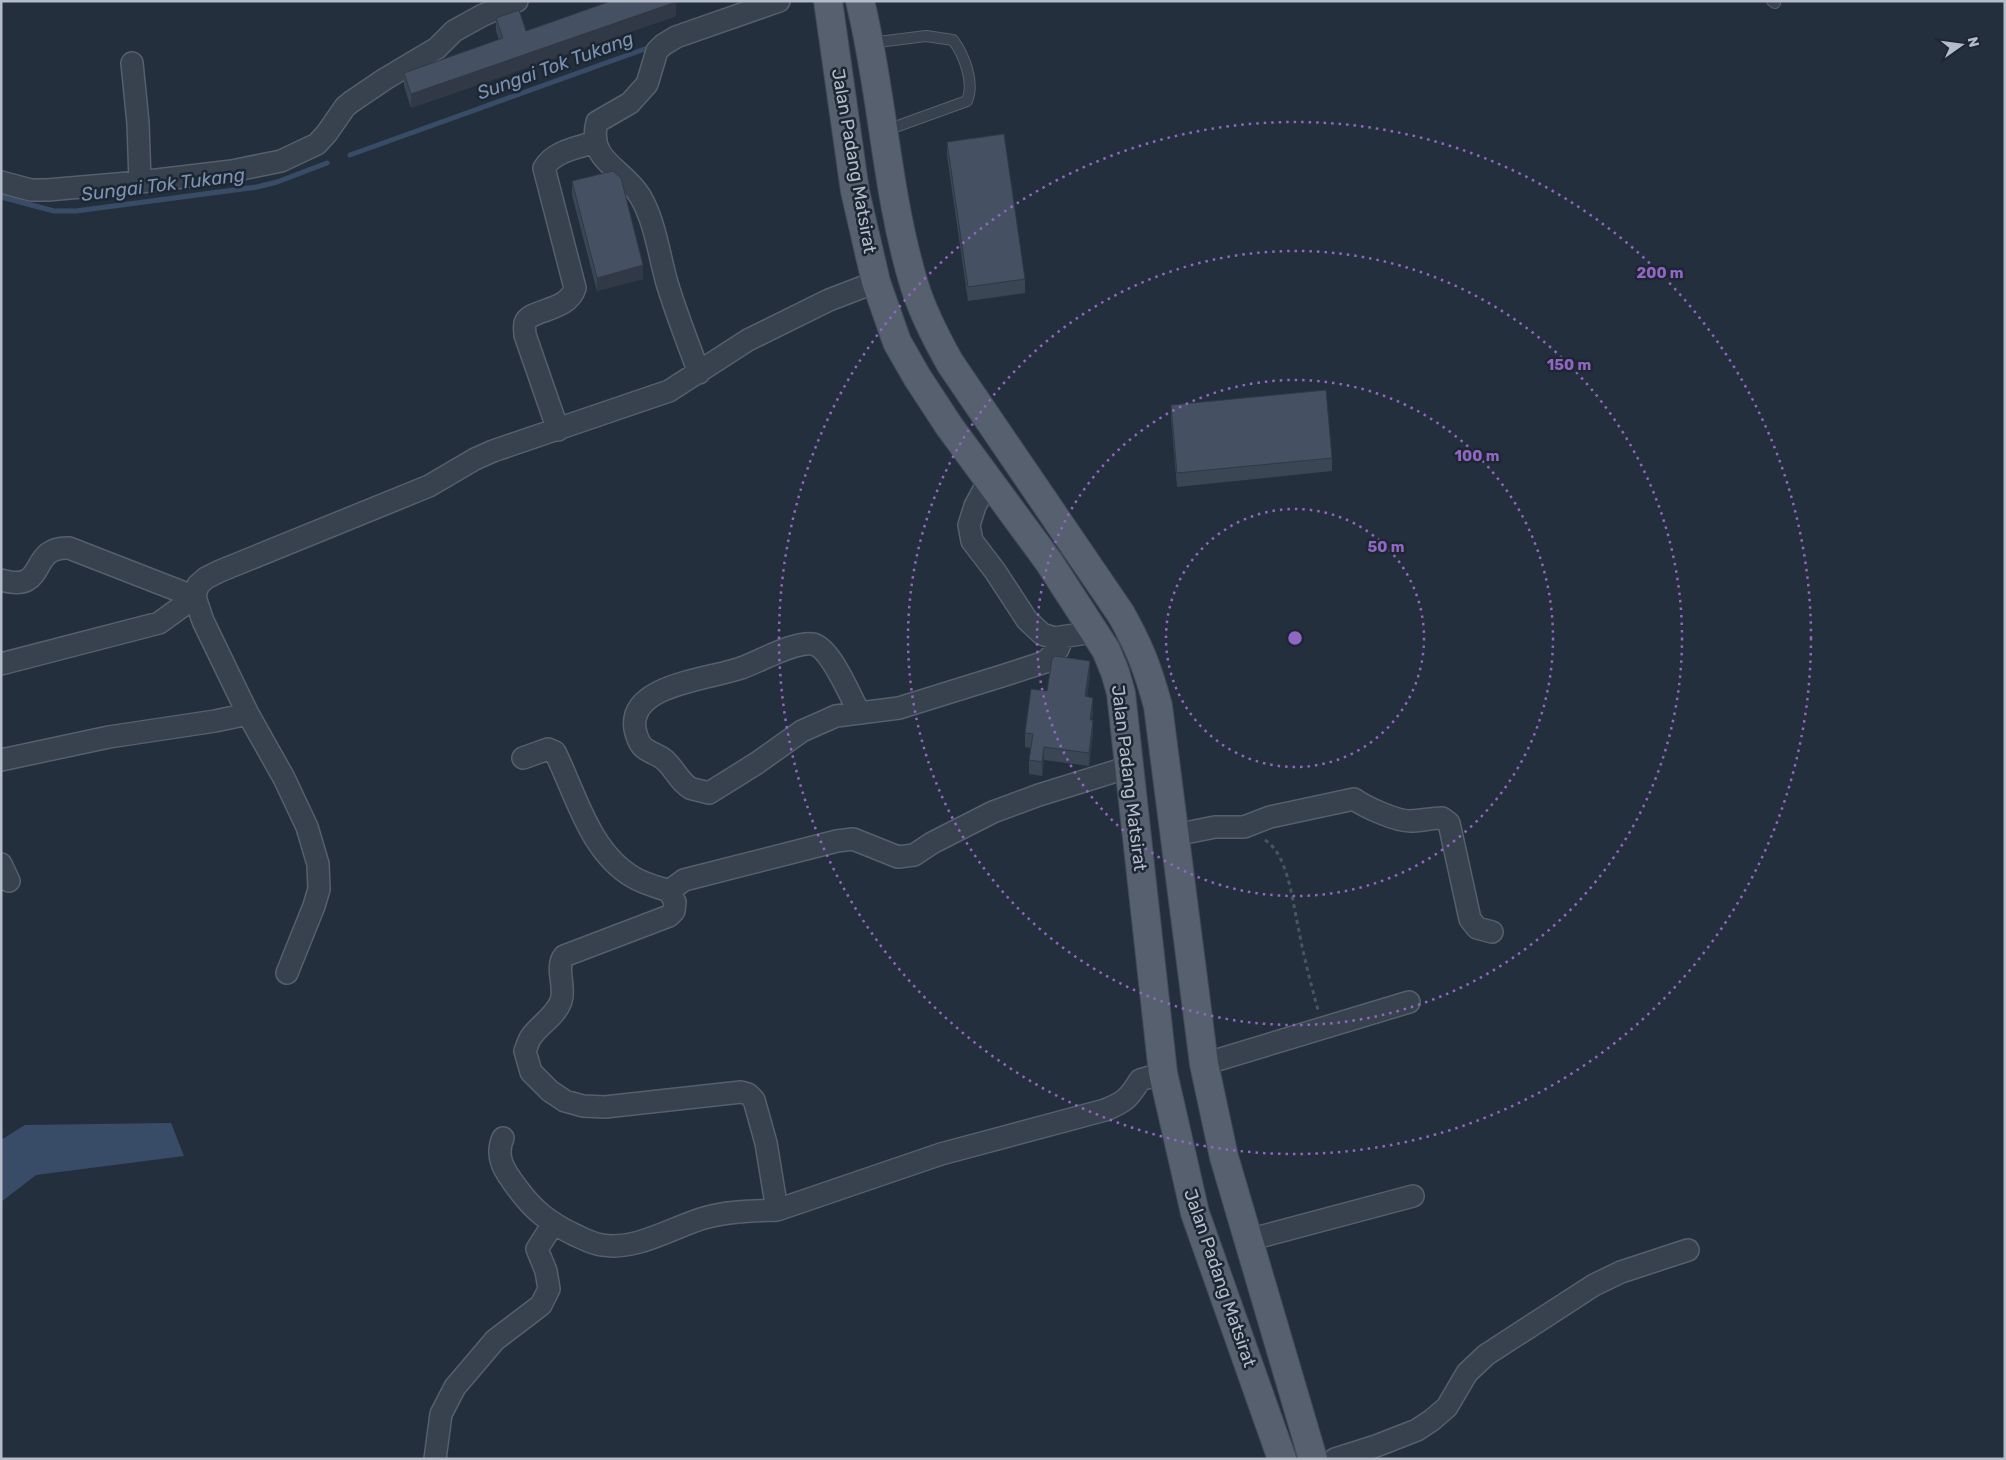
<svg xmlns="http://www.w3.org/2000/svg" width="2006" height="1460" font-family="Rubik,sans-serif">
<rect width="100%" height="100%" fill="#242f3e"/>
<path fill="#394c67" d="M171,1123L184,1156L36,1175L1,1202V1140L25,1125Z"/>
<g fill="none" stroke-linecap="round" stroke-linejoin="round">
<path stroke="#394c67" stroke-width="5" d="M350,155L653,46
M1,197L54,211H76L257,187L277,182L327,163"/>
<g stroke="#565f6c" stroke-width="12">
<path id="service" d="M1772,1L1775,3
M870,43L926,36L953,40C964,55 975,82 967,101L884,131"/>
</g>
<g stroke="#565f6c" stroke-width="24">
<path id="minor" d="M132,63L138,123L140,182
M1,182L31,190H47L140,182L232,171L281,161L317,144L327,133L345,107L351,102L385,79L437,48L454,31L483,15L517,1
M699,373C688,343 676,313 667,283C659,255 655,221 640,196C623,168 587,161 597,122L630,103L647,84L657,51L663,45L676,37L779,1
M558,430L525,335C525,332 524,327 525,323C529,309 568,312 575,288L544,168C554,151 577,148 595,142
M988,482L975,506L969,525L972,541L995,571L1027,620L1042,634L1054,638L1094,632
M1,580C49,594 27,546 69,548L195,597
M1,664L159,623L195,597
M859,712C850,696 831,648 813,644C794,641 759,662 741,668C711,679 628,684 635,729C636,734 638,741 642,746C646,751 656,754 662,758C673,765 678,781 690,788C695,790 703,791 709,793L757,763L802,731L836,716L899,708L1005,675L1045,662L1058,649L1063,637
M523,758L548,749L555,752C576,795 590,852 633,877C644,884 658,887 669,891
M1,760L109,737L215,721L248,714
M1129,767L1039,795L993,812L932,843L914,855L898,857L853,839L837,841L684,880L669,891L675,902L674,911L669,916L564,956C555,968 566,986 561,1001C555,1017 540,1024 531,1037C528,1041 527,1047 525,1051L531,1072L550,1091L565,1101L583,1106L605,1107L741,1092L748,1094L754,1100L766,1143L777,1210L941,1154L1105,1110C1125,1102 1129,1098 1140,1080L1163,1073
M1175,835L1215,827H1244L1270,817L1354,799C1365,807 1396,821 1410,821C1421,821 1431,818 1442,818L1449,823L1470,919L1477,928L1492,932
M1,864L9,881
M287,973L314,906L319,889L318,864L307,827L284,778L248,714L203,621L195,597L198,585L206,578L220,571L429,486L475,459L493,451L669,391L748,340L829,300L876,282
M1204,1064L1409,1002
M503,1138C494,1158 506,1173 518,1189C534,1211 549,1222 573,1234C582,1238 592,1244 602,1245C636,1251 673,1227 704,1218C727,1211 753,1211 777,1210
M1248,1240L1413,1196
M435,1459L441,1414L455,1387L495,1340L541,1305L549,1289L546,1271L537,1249L553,1224
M1335,1459L1376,1446L1417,1430L1432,1420L1447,1407L1467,1373L1486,1355L1594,1285L1621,1272L1688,1250"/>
</g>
<g stroke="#414a57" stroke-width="30">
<path id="primary" d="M828,1L855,191L876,282L897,342L917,377L949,426L1049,562L1106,650L1115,672L1121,693L1163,1073L1195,1213L1282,1459
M860,1C883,94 886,192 914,284C922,311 936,338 950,363L1121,614C1139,646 1148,669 1158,706L1204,1064L1224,1157L1313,1459"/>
</g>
<path stroke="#44595c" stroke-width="3" stroke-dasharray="4 4" stroke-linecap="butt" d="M1265,840C1289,855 1293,906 1299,931C1304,958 1311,984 1318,1010"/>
<use href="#service" stroke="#38414e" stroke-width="10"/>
<use href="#minor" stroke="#38414e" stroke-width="21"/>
<use href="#primary" stroke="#56606e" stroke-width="28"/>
</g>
<path fill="#3b4654" d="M676,16L411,108L404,86V73L499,40L496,31V18L526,31Z
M947,142L1025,279V293L968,301L947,156Z
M572,181L643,279L597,291L572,195Z
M1171,405L1332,458V471L1177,487L1171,418Z
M1090,674L1087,697L1093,711L1092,720L1093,734L1089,766L1044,760L1042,776L1029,774V760L1031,748L1025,747V733L1047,691Z"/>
<path fill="#303945" d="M676,2V16L411,108V94Z
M643,265V279L597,291V278Z
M1090,661V674L1085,710V696Z
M1093,698V711L1090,733V720Z
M1093,720V734L1089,766V753Z
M1044,747V760L1042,776V762Z"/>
<path fill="#455162" stroke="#303945" d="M611,1H676V2L411,94L404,73L503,38L496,18L519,10L526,31Z
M1004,134L1025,279L968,287L947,142Z
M613,171L621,178L643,265L597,278L572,181Z
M1326,390L1332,458L1177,473L1171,405Z
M1055,656L1090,661L1085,696L1093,698L1090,720H1093L1089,753L1044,747L1042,762L1029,760L1033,734L1025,733L1031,689L1047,691L1052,659Z"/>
<g fill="none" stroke="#9266c3" stroke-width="2.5" stroke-dasharray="2.5 5">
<circle cx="1295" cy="638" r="129"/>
<circle cx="1295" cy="638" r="258"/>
<circle cx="1295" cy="638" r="387"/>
<circle cx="1295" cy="638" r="516"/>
</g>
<g text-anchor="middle" stroke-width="5" stroke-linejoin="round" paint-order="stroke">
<g font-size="18" fill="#b4bcc9" stroke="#1d2633">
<text transform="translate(854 161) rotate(80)" y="6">Jalan Padang Matsirat</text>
<text transform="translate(1129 778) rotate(83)" y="6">Jalan Padang Matsirat</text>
<text transform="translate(1220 1278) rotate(71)" y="6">Jalan Padang Matsirat</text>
</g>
<g font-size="19" font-style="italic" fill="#7c92b1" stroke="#1d2633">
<text transform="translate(555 65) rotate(-20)" y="7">Sungai Tok Tukang</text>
<text transform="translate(163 184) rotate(-7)" y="7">Sungai Tok Tukang</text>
</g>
</g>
<circle cx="1295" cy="638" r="8" fill="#9266c3" stroke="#1d2633" stroke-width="2.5"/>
<g font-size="15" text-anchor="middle" font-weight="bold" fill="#9266c3" stroke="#1d2633" stroke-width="5" stroke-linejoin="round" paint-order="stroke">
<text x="1660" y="278">200 m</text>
<text x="1569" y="370">150 m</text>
<text x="1477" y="461">100 m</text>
<text x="1386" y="552">50 m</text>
</g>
<rect width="2006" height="1460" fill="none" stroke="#b4bcc9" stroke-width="5"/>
<g transform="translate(1961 45) rotate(76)" stroke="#1d2633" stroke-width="4" paint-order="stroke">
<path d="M0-4L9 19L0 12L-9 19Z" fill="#b4bcc9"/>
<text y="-8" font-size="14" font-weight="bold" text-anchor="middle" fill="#b4bcc9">N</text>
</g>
</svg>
